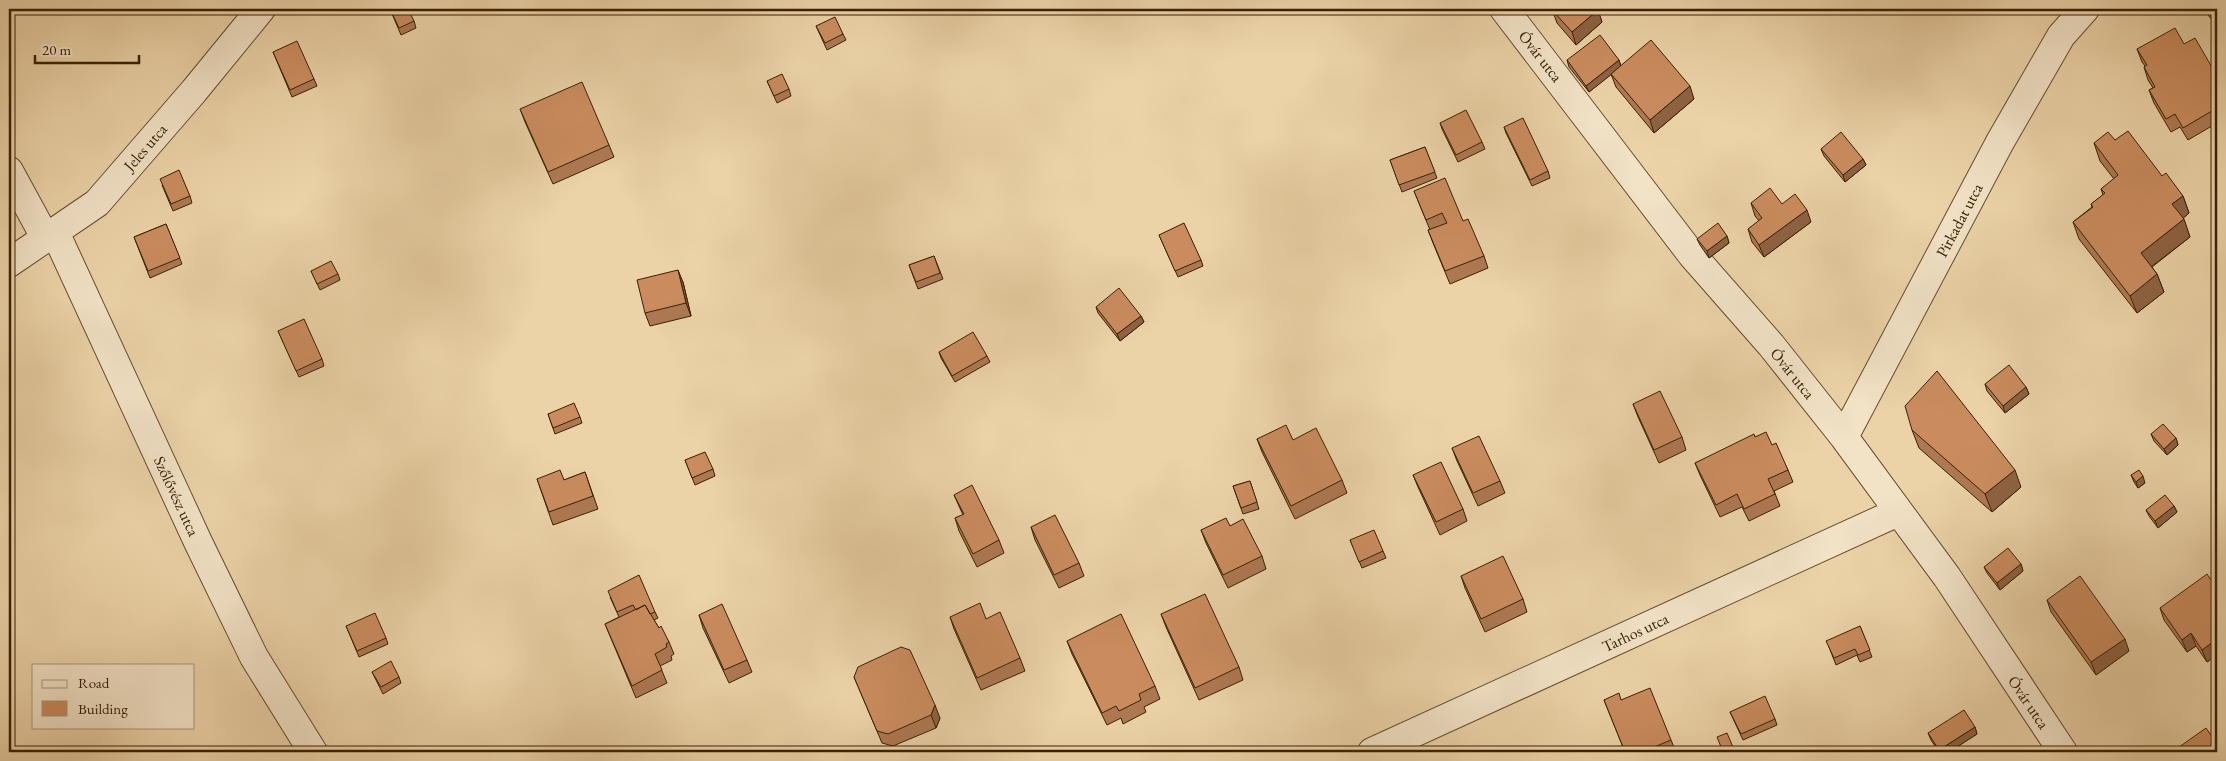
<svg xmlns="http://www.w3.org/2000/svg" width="2226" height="761" font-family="'EB Garamond',serif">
<rect width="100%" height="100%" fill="#ebd2a7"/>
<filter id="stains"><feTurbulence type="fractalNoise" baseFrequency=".004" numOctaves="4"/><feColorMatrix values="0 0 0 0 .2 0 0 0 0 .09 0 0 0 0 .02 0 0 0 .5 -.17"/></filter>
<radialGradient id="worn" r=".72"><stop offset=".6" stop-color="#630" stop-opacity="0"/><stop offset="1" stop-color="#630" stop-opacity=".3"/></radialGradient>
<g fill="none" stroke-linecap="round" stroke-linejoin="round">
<g stroke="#664d2e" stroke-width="30">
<path id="minor" d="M1504,9L1692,255L1771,345L1844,437L1947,577L2063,752
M9,171L46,239
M55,232L198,542L254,657L313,752
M9,263L97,203L194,91L261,9
M1844,437L2000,142L2061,36L2085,9
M1372,752L1898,512"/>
</g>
<use href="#minor" stroke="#f2e2c6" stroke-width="28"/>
</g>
<path fill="#ae7852" stroke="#392105" d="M390,9L414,21L416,28L401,35Z
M1550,9H1597L1602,22L1576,45L1557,23L1553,12Z
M2203,9H2217V26Z
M816,26L843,34L846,40L827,50Z
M2184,44L2217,76V123L2188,140L2180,127L2171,132L2154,103L2149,90L2153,88L2148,80L2144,67L2145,66L2142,62L2137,49Z
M273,52L314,79L317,86L292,97Z
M1567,60H1619L1621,66L1694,99L1654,133L1616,87L1611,74L1589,92L1569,67Z
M767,81L789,89L791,96L777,103Z
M520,109L609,145L614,157L553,184L525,122Z
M1440,123L1482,142L1485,149L1458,162L1442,129Z
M1504,127L1548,171L1550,178L1532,186L1506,133Z
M2115,140L2162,176L2183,196L2189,213L2183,218L2190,237L2152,267L2157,274L2164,292L2137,313L2079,239L2073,222L2092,207L2091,204L2103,195L2101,189L2114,179L2100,161L2094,143Z
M1425,147L1437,178L1402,192L1390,160Z
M1821,149L1863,159L1866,165L1845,182L1824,156Z
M162,185L190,196L192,203L173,211Z
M1414,191L1463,221L1484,256L1488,268L1450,284L1433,243L1428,230H1430Z
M1751,203L1782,204L1811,222L1764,257L1752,242L1748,229L1759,221L1755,216Z
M166,224L182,264L150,278L134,237Z
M1159,235L1201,260L1203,266L1178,277Z
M1727,236L1729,243L1709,258L1700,245L1697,239Z
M934,256L943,279L918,289L909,265Z
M311,271L338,274L340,280L320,290Z
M683,282L691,316L650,326L645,313Z
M1096,307L1141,316L1144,322L1120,341L1098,313Z
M278,331L322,359L324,366L299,377Z
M939,352L987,356L990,362L955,382L941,358Z
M1985,384L2026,387L2029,394L2005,413L1987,391Z
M2212,386L2217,394V401Z
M1633,404L1682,437L1686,450L1659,463L1638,417Z
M548,414L580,417L582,423L555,434Z
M1912,430L2021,487L1992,512L1919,448Z
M2151,434L2176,438L2178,445L2167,455L2154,441Z
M1755,437L1772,445L1788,470L1793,482L1774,491L1780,506L1749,521L1742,507L1720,517L1700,475L1695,463Z
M1257,439L1293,440L1342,480L1347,493L1295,519L1262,452Z
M1452,448L1500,481L1505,493L1478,506L1457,461Z
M685,460L713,469L715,476L695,485Z
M585,472L598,509L553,525L537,479L564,480Z
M1413,475L1463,509L1467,521L1440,535L1418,487Z
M2131,475L2145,483L2138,488L2134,482Z
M1250,481L1259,509L1243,514L1233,486Z
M954,495L999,540L1004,553L977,567L959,531L955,518L963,515Z
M2174,506L2177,512L2158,528L2149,516L2146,510Z
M1230,526L1262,556L1266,569L1228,588L1206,543L1201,530Z
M1031,527L1079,563L1084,576L1059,588L1035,540Z
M1350,540L1383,551L1386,558L1362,568Z
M2021,564L2023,571L2000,590L1987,573L1984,567Z
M1461,576L1523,599L1527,612L1485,632L1465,588Z
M2217,589V655L2207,662L2196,646L2187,652L2164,620L2160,608Z
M610,597L655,612L658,618L654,620L659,628L669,642L674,654L671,656L672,660L660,666L667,683L636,698L610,636L605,624L619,617Z
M2047,600L2129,651L2096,675L2051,612Z
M1161,614L1239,667L1243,680L1199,700L1166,627Z
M699,615L747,660L752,672L729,683L703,628Z
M950,617L986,619L1020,658L1025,671L981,690L954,629Z
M346,626L386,638L388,644L359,657Z
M1860,626L1872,657L1860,662L1857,655L1836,665L1829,647Z
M1067,641L1155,686L1160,699L1144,707L1146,712L1123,724L1121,718L1107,725L1072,654Z
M372,672L399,677L401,683L383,694Z
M854,677L940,718L936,728L893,746L882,743Z
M1604,700H1621L1671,740L1676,752H1625Z
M1730,712L1775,719L1777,725L1743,740Z
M1975,727L1977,734L1949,752H1939L1931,740L1928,733Z"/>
<path fill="#8d6242" stroke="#392105" d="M1598,10L1602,22L1576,45L1572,32Z
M1619,60L1621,67L1589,92L1586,86Z
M1690,86L1694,99L1654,133L1650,120Z
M1863,159L1866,165L1845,182L1843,175Z
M2183,196L2189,213L2179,222L2172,204Z
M1807,210L1811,222L1764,257L1759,245Z
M2184,219L2190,237L2147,270L2141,253Z
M1727,236L1729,243L1709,258L1707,251Z
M678,270L683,282L691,316L686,303Z
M2157,274L2164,292L2137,313L2130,296Z
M1141,316L1144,322L1120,341L1117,334Z
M2026,387L2029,394L2005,413L2003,406Z
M2176,438L2178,445L2167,455L2164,449Z
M2015,470L2021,487L1992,512L1985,494Z
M2143,476L2145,483L2138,488L2136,482Z
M2174,506L2177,512L2158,528L2155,521Z
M2021,564L2023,571L2000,590L1997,583Z
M2191,633L2196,646L2187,652L2182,640Z
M2125,639L2129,651L2096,675L2091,662Z
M2217,639V655L2207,662L2202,650Z
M935,705L940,718L936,728L931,715Z
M1975,727L1977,734L1949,752H1940L1939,750Z"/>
<path fill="#ca8c5f" stroke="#392105" d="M390,9H408L414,21L399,28Z
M1554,9H1597L1598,10L1572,32L1552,10Z
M2211,9H2217V17Z
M835,17L843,34L825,43L816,26Z
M2175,28L2184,44L2195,38L2217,76V108L2183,128L2175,114L2166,119L2149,90L2155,87L2144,67L2147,65L2137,49Z
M1600,35L1619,60L1586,86L1567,60Z
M1651,40L1690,86L1650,120L1611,74Z
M297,41L314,79L290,90L273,52Z
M782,74L789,89L774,96L767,81Z
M582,82L609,145L548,172L520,109Z
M1466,110L1482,142L1456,155L1440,123Z
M1523,118L1548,171L1530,180L1504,127Z
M2128,131L2162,176L2166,173L2183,196L2172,204L2184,219L2141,253L2157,274L2130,296L2073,222L2093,207L2091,204L2105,193L2101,189L2118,175L2094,143L2108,132L2115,140Z
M1841,132L1863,159L1843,175L1821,149Z
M1425,147L1435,172L1399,185L1390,160Z
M179,170L190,196L171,204L160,179Z
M1445,178L1463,221L1468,219L1484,256L1445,271L1428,230L1447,223L1442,213L1426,220L1414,191Z
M1770,188L1782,204L1795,194L1807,210L1759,245L1748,229L1762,218L1751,203Z
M1184,223L1201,260L1175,271L1159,235Z
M1718,223L1727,236L1707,251L1697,239Z
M166,224L180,258L148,271L134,237Z
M934,256L940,273L916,282L909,265Z
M331,261L338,274L317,284L311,271Z
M678,270L686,303L645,313L637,280Z
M1119,288L1141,316L1117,334L1096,307Z
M304,319L322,359L296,371L278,331Z
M973,332L987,356L952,376L939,352Z
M2009,365L2026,387L2003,406L1985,384Z
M1937,371L2015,470L1985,494L1912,430L1905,406Z
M2217,382V394L2212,386Z
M1660,391L1682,437L1654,450L1633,404Z
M574,403L580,417L553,428L548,414Z
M2163,424L2176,438L2164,449L2151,434Z
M1286,425L1293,440L1316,428L1342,480L1291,506L1257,439Z
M1766,432L1772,445L1776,443L1788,470L1768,479L1775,494L1744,509L1737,494L1716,505L1695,463L1754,434L1755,437Z
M1479,436L1500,481L1473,493L1452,448Z
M705,452L713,469L692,478L685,460Z
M1441,462L1463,509L1436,522L1413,475Z
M560,470L564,480L585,472L593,496L549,512L537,479Z
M2139,470L2143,476L2136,482L2131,475Z
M1250,481L1257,502L1241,508L1233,486Z
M972,485L999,540L973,554L955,518L964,514L954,495Z
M2165,495L2174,506L2155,521L2146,510Z
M1055,515L1079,563L1054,575L1031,527Z
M1226,518L1230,526L1243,519L1262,556L1223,575L1201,530Z
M1374,530L1383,551L1359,562L1350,540Z
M2008,548L2021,564L1997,583L1984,567Z
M1503,556L1523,599L1481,619L1461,576Z
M2207,574L2217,589V639L2202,650L2191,633L2182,640L2160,608Z
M639,575L655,612L650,614L645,605L636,610L633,605L617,612L608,591Z
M2080,576L2125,639L2091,662L2047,600Z
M1205,594L1239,667L1195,688L1161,614Z
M980,603L986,619L1000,612L1020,658L977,678L950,617Z
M722,604L747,660L724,670L699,615Z
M645,605L659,628L661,626L669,642L666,644L667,647L655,654L662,670L632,686L605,624Z
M375,613L386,638L357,651L346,626Z
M1121,614L1155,686L1139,694L1141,700L1119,711L1116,706L1102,713L1067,641Z
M1860,626L1870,650L1858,655L1855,649L1834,658L1826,641Z
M901,647L910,650L935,705L931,715L888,734L877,731L854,677L858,667Z
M391,661L399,677L381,687L372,672Z
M1650,688L1671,740L1652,748L1651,752H1625L1604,700L1619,693L1621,700Z
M1765,696L1775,719L1741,734L1730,712Z
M1964,710L1975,727L1939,750L1928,733Z
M2206,728L2217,744V752H2172Z
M1727,733L1735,752H1723L1717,737Z"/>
<g text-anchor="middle" stroke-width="4.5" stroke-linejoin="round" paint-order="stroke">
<g font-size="16" fill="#392105" stroke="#f2e2c6">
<text transform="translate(1541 56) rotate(52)" y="6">Óvár utca</text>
<text transform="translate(145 147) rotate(-49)" y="6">Jeles utca</text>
<text transform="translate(1959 220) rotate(-62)" y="6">Pirkadat utca</text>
<text transform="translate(1793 373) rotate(51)" y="6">Óvár utca</text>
<text transform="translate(177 496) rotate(65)" y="6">Szőlővész utca</text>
<text transform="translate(1635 632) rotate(-25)" y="6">Tarhos utca</text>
<text transform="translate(2029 702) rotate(56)" y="6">Óvár utca</text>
</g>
</g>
<rect width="2226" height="761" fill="none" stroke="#ebd2a7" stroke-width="30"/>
<rect x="10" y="10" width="2206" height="741" fill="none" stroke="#392105" stroke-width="2.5"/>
<rect x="15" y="15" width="2196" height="731" fill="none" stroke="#392105"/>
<rect x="32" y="664" width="162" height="65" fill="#f2e2c6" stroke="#a89579"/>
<rect x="42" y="680" width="25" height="8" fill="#f2e2c6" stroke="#a89579"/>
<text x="78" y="688" font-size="15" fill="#392105">Road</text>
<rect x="42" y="701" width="25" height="15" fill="#ca8c5f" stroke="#a89579"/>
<text x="78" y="714" font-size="15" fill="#392105">Building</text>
<path d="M35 55v8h104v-8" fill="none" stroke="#392105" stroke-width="2.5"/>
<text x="42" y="55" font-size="15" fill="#392105" stroke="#f2e2c6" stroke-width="4" paint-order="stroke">20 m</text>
<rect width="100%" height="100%" filter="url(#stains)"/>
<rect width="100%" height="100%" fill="url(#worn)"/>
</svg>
